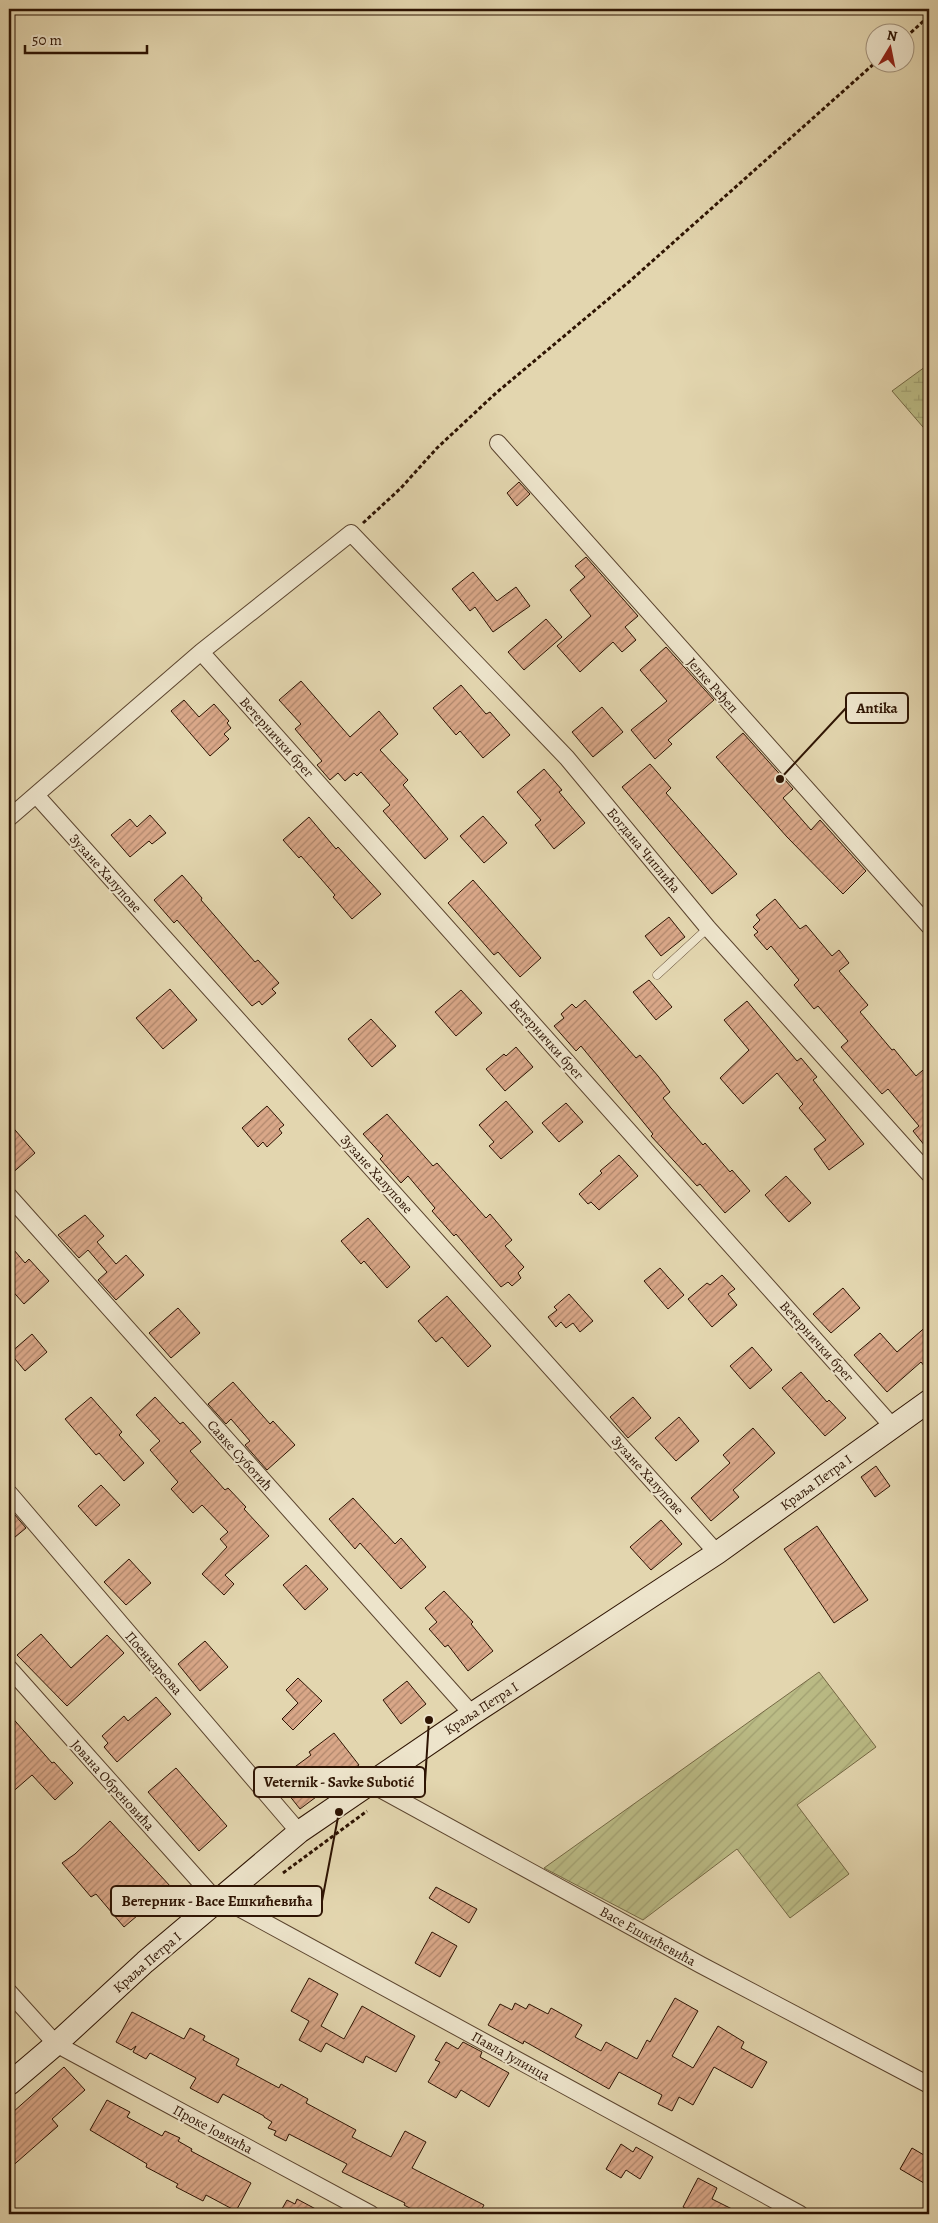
<svg xmlns="http://www.w3.org/2000/svg" width="938" height="2223" font-family="Alegreya,serif">
<defs>
<pattern id="wetland-marsh" width="20" height="14" patternUnits="userSpaceOnUse" patternTransform="scale(1.25)"><rect width="20" height="14" fill="#bbbc86"/><path d="M1 5h8M5 5V1M11 12h8M15 12V8" fill="none" stroke="#a1a172"/></pattern>
<pattern id="garden-furrows" width="10" height="10" patternUnits="userSpaceOnUse" patternTransform="scale(1.25)"><rect width="10" height="10" fill="#bbbc86"/><path d="M-1 1l2-2M0 10L10 0M9 11l2-2" fill="none" stroke="#a1a172"/></pattern>
<pattern id="building-hatch" width="6" height="6" patternUnits="userSpaceOnUse" patternTransform="scale(1.25)"><rect width="6" height="6" fill="#d9a788"/><path d="M-1 1l2-2M0 6l6-6M5 7l2-2" fill="none" stroke="#b0876d"/></pattern>
</defs>
<rect width="100%" height="100%" fill="#e3d6af"/>
<filter id="stains"><feTurbulence type="fractalNoise" baseFrequency=".004" numOctaves="4"/><feColorMatrix values="0 0 0 0 .2 0 0 0 0 .09 0 0 0 0 .02 0 0 0 .5 -.17"/></filter>
<radialGradient id="worn" r=".72"><stop offset=".6" stop-color="#630" stop-opacity="0"/><stop offset="1" stop-color="#630" stop-opacity=".3"/></radialGradient>
<path fill="url(#wetland-marsh)" stroke="#746844" d="M929,364V434L892,391Z"/>
<path fill="url(#garden-furrows)" stroke="#746844" d="M819,1672L876,1747L797,1805L849,1874L790,1918L737,1849L643,1920L544,1868Z"/>
<path fill="url(#building-hatch)" stroke="#2e1403" d="M519,482L530,494L517,506L507,493Z
M586,557L638,616L625,627L636,640L622,652L613,642L580,672L557,646L591,616L570,590L585,577L575,566Z
M473,572L497,601L516,587L530,606L493,632L475,607L470,611L452,589Z
M546,619L562,637L524,670L508,652Z
M666,647L714,700L668,740L672,744L655,759L631,730L667,701L640,670Z
M301,681L350,737L379,711L398,734L380,750L408,780L403,785L448,839L425,859L383,811L390,805L361,772L357,776L354,773L345,781L338,773L330,780L317,765L322,761L295,729L301,724L279,700Z
M461,685L486,714L490,712L510,735L483,758L460,731L456,735L433,708Z
M184,700L199,717L214,704L229,721L227,723L231,728L224,734L229,739L210,756L171,711Z
M602,707L623,732L593,757L572,732Z
M743,733L793,789L783,798L811,830L820,820L866,871L843,894L787,837L716,757Z
M650,764L671,788L666,793L737,874L712,894L622,787Z
M544,769L562,790L559,792L585,823L554,849L535,825L541,820L517,792Z
M150,815L166,833L152,844L149,841L130,857L111,835L130,819L137,827Z
M483,816L507,843L484,863L460,836Z
M309,817L336,849L338,847L381,894L352,919L333,897L335,895L301,856L299,858L283,840Z
M182,875L202,898L201,900L255,962L258,960L279,983L272,989L276,993L262,1005L259,1001L252,1006L177,920L174,923L154,900Z
M473,880L541,958L520,977L498,952L494,955L448,903Z
M775,899L800,929L806,925L832,956L839,950L849,963L839,971L868,1005L860,1012L892,1050L894,1049L916,1076L929,1065V1151L913,1131L919,1126L888,1089L882,1094L841,1047L848,1041L818,1006L814,1009L794,985L799,980L771,946L767,950L754,935L758,932L753,927L760,920L756,915Z
M669,917L685,937L661,956L645,936Z
M649,980L672,1007L656,1020L633,992Z
M170,989L197,1020L163,1049L136,1018Z
M461,990L482,1013L456,1036L435,1012Z
M585,1000L636,1058L640,1055L658,1076L670,1092L663,1098L671,1108L703,1145L705,1143L730,1172L732,1170L750,1191L725,1213L700,1184L697,1186L651,1136L653,1134L581,1046L576,1051L554,1026L564,1018L561,1014L572,1004L576,1008Z
M747,1001L797,1061L801,1058L817,1077L813,1080L864,1144L829,1170L814,1149L826,1140L799,1108L803,1104L777,1073L743,1104L720,1078L749,1050L724,1020Z
M371,1019L396,1046L372,1067L348,1039Z
M516,1047L533,1067L505,1091L486,1069L504,1054L506,1056Z
M506,1101L533,1132L501,1159L489,1146L494,1142L479,1125Z
M566,1103L583,1122L559,1142L542,1123Z
M267,1106L284,1125L279,1129L282,1133L267,1147L263,1142L258,1147L242,1128Z
M387,1114L433,1166L437,1163L486,1218L490,1214L512,1240L505,1246L524,1267L518,1273L521,1278L512,1286L508,1282L501,1287L456,1234L454,1236L432,1211L435,1208L408,1176L401,1183L380,1159L383,1156L363,1134Z
M9,1123L35,1153L9,1176Z
M619,1155L638,1176L599,1210L591,1202L588,1204L579,1194L602,1173L600,1171Z
M786,1176L811,1203L789,1222L765,1195Z
M85,1215L104,1236L97,1242L116,1264L126,1255L144,1275L116,1300L98,1280L107,1272L88,1250L79,1258L58,1235Z
M368,1218L410,1267L387,1288L364,1261L361,1264L341,1241Z
M9,1244L25,1263L29,1259L49,1281L24,1304L9,1287Z
M660,1268L684,1295L668,1309L644,1281Z
M722,1275L735,1289L728,1294L737,1305L712,1327L688,1299L707,1283L710,1285Z
M843,1288L860,1308L831,1333L813,1314Z
M569,1294L593,1321L580,1332L573,1323L566,1328L561,1322L556,1327L548,1317L557,1310L554,1307Z
M447,1296L491,1346L468,1367L442,1337L436,1342L418,1321Z
M178,1308L200,1333L171,1358L149,1333Z
M929,1324V1372L921,1362L887,1392L854,1355L880,1333L897,1352Z
M32,1334L47,1352L25,1371L10,1353Z
M752,1347L772,1370L750,1389L730,1366Z
M801,1372L827,1402L829,1400L846,1418L825,1436L782,1388Z
M233,1382L270,1424L273,1421L295,1445L267,1470L245,1445L250,1441L231,1419L226,1424L208,1404Z
M91,1397L122,1432L119,1435L144,1463L124,1481L99,1453L96,1455L65,1419Z
M155,1397L180,1424L183,1422L201,1442L190,1451L225,1490L228,1488L246,1507L244,1509L269,1536L225,1575L234,1584L224,1595L202,1574L227,1547L220,1539L228,1532L202,1505L193,1513L171,1489L178,1482L150,1450L160,1441L136,1415Z
M633,1397L651,1418L628,1438L610,1417Z
M679,1417L699,1441L676,1461L655,1438Z
M753,1428L775,1453L733,1490L739,1497L711,1521L691,1498L730,1463L723,1455Z
M876,1466L890,1486L875,1497L861,1477Z
M101,1485L120,1505L96,1526L78,1506Z
M353,1498L395,1544L401,1538L426,1567L401,1589L360,1543L355,1549L329,1519Z
M9,1508L26,1528L9,1542Z
M661,1520L682,1544L651,1570L630,1547Z
M817,1526L868,1600L834,1623L784,1549Z
M129,1559L151,1583L126,1605L104,1582Z
M306,1565L328,1589L305,1610L283,1585Z
M444,1591L473,1622L471,1624L493,1651L468,1671L448,1645L445,1647L429,1629L437,1622L425,1608Z
M41,1634L71,1668L107,1635L124,1653L67,1706L17,1655Z
M205,1641L228,1667L200,1691L178,1664Z
M298,1678L322,1701L293,1730L282,1719L298,1703L286,1690Z
M407,1681L426,1704L401,1724L383,1700Z
M156,1697L171,1714L117,1762L104,1747L108,1743L102,1736L124,1716L128,1721Z
M9,1714L52,1763L54,1762L73,1783L55,1800L32,1775L9,1795Z
M334,1733L359,1765L300,1809L277,1780L311,1755L309,1752Z
M176,1768L227,1826L199,1851L148,1792Z
M110,1821L171,1887L124,1927L96,1894L91,1897L62,1863L75,1854Z
M436,1887L477,1909L469,1923L429,1898Z
M432,1932L457,1946L440,1977L415,1963Z
M309,1978L338,1994L321,2026L344,2039L362,2006L415,2036L396,2072L366,2056L363,2063L326,2043L321,2052L299,2040L309,2021L291,2011Z
M675,1998L698,2011L672,2056L693,2068L718,2026L744,2042L741,2048L767,2062L752,2088L714,2067L693,2105L679,2097L672,2111L658,2104L662,2095L619,2072L609,2089L524,2041L523,2044L488,2025L500,2004L512,2010L515,2003L526,2009L529,2004L548,2014L551,2008L582,2025L575,2037L601,2051L606,2042L637,2059L647,2040L650,2042Z
M132,2012L184,2039L190,2028L205,2036L203,2040L239,2059L236,2065L279,2088L281,2084L308,2099L306,2103L356,2130L352,2137L391,2157L405,2131L426,2142L412,2168L484,2205L479,2214H421L404,2205L405,2203L342,2172L347,2164L289,2134L286,2141L274,2135L276,2131L268,2128L272,2122L264,2117V2116L223,2094L218,2103L190,2088L196,2078L150,2053L146,2059L133,2052L136,2046L131,2050L116,2042Z
M446,2042L458,2049L463,2042L482,2052L480,2057L509,2073L489,2107L461,2090L456,2098L428,2082L440,2062L435,2060Z
M64,2067L85,2090L52,2119L58,2126L9,2169V2112H13Z
M107,2100L130,2112L127,2117L162,2136L165,2131L180,2138L178,2141L192,2149L191,2151L251,2183L236,2211L206,2195L203,2201L176,2187L178,2184L146,2167L147,2164L90,2130Z
M621,2144L633,2152L636,2147L653,2157L640,2179L626,2170L621,2178L606,2169Z
M912,2148L929,2158V2186L900,2169Z
M698,2178L717,2188L712,2199L742,2214H697L683,2207Z
M297,2199L325,2214H279L287,2200L295,2204Z"/>
<g fill="none" stroke-linecap="round" stroke-linejoin="round">
<g stroke="#5b442e" stroke-width="9">
<path id="lane" d="M657,975L708,928"/>
</g>
<g stroke="#5b442e" stroke-width="18">
<path id="street" d="M498,443L929,926
M201,652L893,1427
M36,795L717,1553
M9,818L201,652L351,533L567,758L708,928L929,1174
M9,1196L472,1714
M9,1493L299,1832
M9,1668L217,1901
M369,1783L701,1965L929,2085
M224,1895L237,1907L800,2214
M9,1992L56,2044L371,2214"/>
</g>
<g stroke="#2e1403" stroke-width="24">
<path id="secondary" d="M9,2084L56,2044L145,1962L299,1832L472,1714L717,1553L929,1401"/>
</g>
<path stroke="#2e1403" stroke-width="3" stroke-dasharray="4 2.5" stroke-linecap="butt" d="M906,37L929,16
M363,523L401,488L437,448L496,393L630,281L876,62
M283,1873L367,1811"/>
<use href="#lane" stroke="#ede4cb" stroke-width="8"/>
<use href="#street" stroke="#ede4cb" stroke-width="16"/>
<use href="#secondary" stroke="#ede4cb" stroke-width="22"/>
</g>
<g text-anchor="middle" stroke-width="4" stroke-linejoin="round" paint-order="stroke">
<g font-size="14" fill="#2e1403" stroke="#ede4cb">
<text transform="translate(713 685) rotate(48)" y="5">Јелке Ређеп</text>
<text transform="translate(277 737) rotate(48)" y="5">Ветернички брег</text>
<text transform="translate(644 850) rotate(50)" y="5">Богдана Чиплића</text>
<text transform="translate(106 873) rotate(48)" y="5">Зузане Халупове</text>
<text transform="translate(547 1039) rotate(48)" y="5">Ветернички брег</text>
<text transform="translate(377 1174) rotate(48)" y="5">Зузане Халупове</text>
<text transform="translate(817 1341) rotate(48)" y="5">Ветернички брег</text>
<text transform="translate(240 1455) rotate(48)" y="5">Савке Суботић</text>
<text transform="translate(648 1475) rotate(48)" y="5">Зузане Халупове</text>
<text transform="translate(816 1482) rotate(-36)" y="5">Краља Петра I</text>
<text transform="translate(154 1663) rotate(49)" y="5">Поенкареова</text>
<text transform="translate(481 1708) rotate(-33)" y="5">Краља Петра I</text>
<text transform="translate(113 1785) rotate(48)" y="5">Јована Обреновића</text>
<text transform="translate(648 1936) rotate(29)" y="5">Васе Ешкићевића</text>
<text transform="translate(147 1962) rotate(-41)" y="5">Краља Петра I</text>
<text transform="translate(511 2056) rotate(29)" y="5">Павла Јулинца</text>
<text transform="translate(213 2129) rotate(28)" y="5">Проке Јовкића</text>
</g>
</g>
<path fill="none" stroke="#2e1403" stroke-width="2" d="M780 779L846 708M429 1720L425 1782M339 1812L322 1901"/>
<g fill="#2e1403" stroke="#ede4cb" stroke-width="2">
<circle cx="780" cy="779" r="5"/>
<circle cx="429" cy="1720" r="5"/>
<circle cx="339" cy="1812" r="5"/>
</g>
<g fill="#ede4cb" stroke="#2e1403" stroke-width="2">
<rect x="846" y="693" width="62" height="30" rx="5"/>
<rect x="254" y="1767" width="171" height="30" rx="5"/>
<rect x="111" y="1886" width="211" height="30" rx="5"/>
</g>
<g font-size="15" text-anchor="middle" font-weight="bold" fill="#2e1403">
<text x="877" y="713">Antika</text>
<text x="339" y="1787">Veternik - Savke Subotić</text>
<text x="217" y="1906">Ветерник - Васе Ешкићевића</text>
</g>
<rect width="938" height="2223" fill="none" stroke="#e3d6af" stroke-width="30"/>
<rect x="10" y="10" width="918" height="2203" fill="none" stroke="#2e1403" stroke-width="2.5"/>
<rect x="15" y="15" width="908" height="2193" fill="none" stroke="#2e1403"/>
<g transform="translate(890 48) rotate(10)"><circle r="24" fill="#ede4cb" stroke="#a1917b"/>
<path d="M0-4L9 19L0 12L-9 19Z" fill="#8f2418"/>
<text y="-8" font-size="14" font-weight="bold" text-anchor="middle" fill="#2e1403">N</text>
</g>
<path d="M25 45v8h122v-8" fill="none" stroke="#2e1403" stroke-width="2.5"/>
<text x="32" y="45" font-size="15" fill="#2e1403" stroke="#ede4cb" stroke-width="4" paint-order="stroke">50 m</text>
<rect width="100%" height="100%" filter="url(#stains)"/>
<rect width="100%" height="100%" fill="url(#worn)"/>
</svg>
